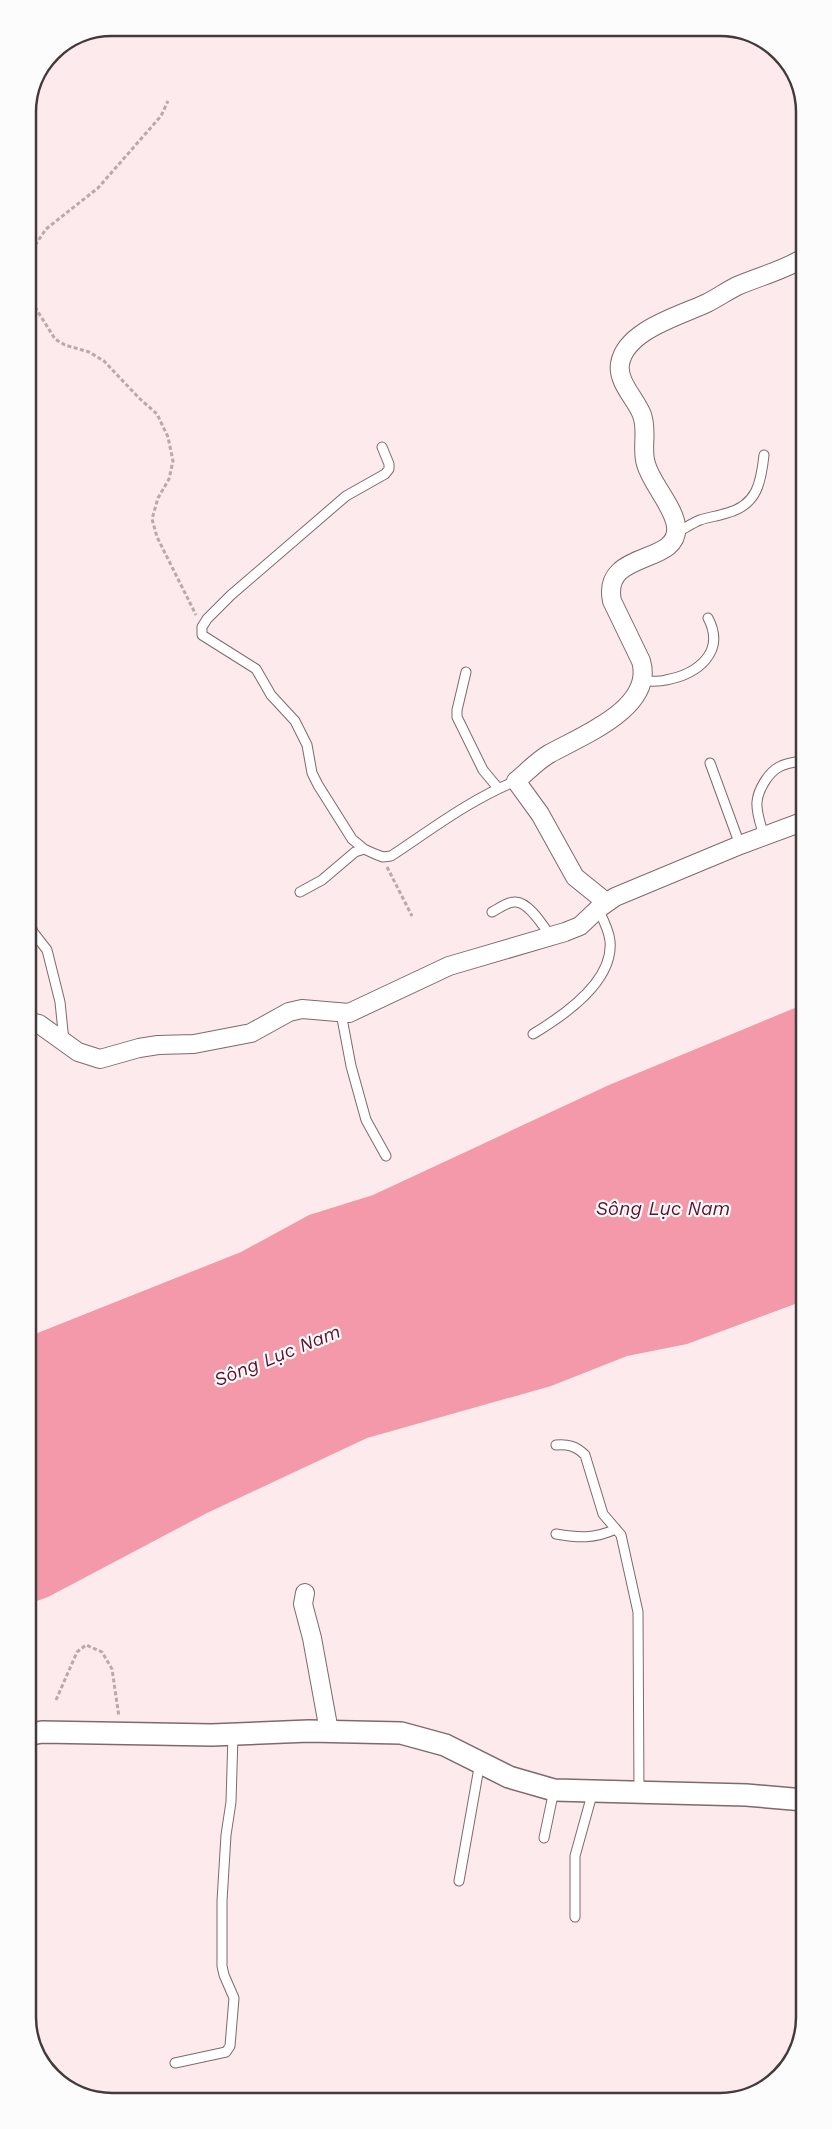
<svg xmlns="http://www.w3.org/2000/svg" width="832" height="2129" font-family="'Work Sans',sans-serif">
<rect width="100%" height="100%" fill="#fceaec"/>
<path fill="#f499a9" d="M802,1005L803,1301L687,1344L627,1356L551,1386L367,1438L207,1513L48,1597L31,1603L30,1336L241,1252L309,1215L373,1195L609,1085Z"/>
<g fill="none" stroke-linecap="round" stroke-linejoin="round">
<g stroke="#7e6a6d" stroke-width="11">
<path id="service" d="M382,447L389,464V469L385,474L346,496L231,595L207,619L202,627V635L256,669L271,695L295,721L307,745L312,773L318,785L352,839L364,849L375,854L383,857L391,856C432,829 471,799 516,781
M676,533C684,529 692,523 700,520C709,517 718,516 727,513C757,505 761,483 764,455
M466,672L457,710V717L483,770L498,788
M642,681C650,681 659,682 666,680C698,674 726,652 708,618
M710,763L740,845
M764,836C761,825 756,813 757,802C758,790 768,773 779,767C786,763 794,762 802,761
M300,892L322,880L355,852L364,849
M492,912C498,909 507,902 514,902C528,900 544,927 551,937
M29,920L33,932L47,950L60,1002L64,1041
M341,1013L351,1066L366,1120L386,1156
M533,1034C563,1016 614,982 610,941C609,930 603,919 598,909
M556,1445C568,1444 576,1446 585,1455L603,1514L621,1535L638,1612L639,1792
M556,1534C579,1538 594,1539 616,1529
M544,1838L554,1790
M459,1881L480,1762
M575,1917V1856L593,1791
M175,2063L226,2052L230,2046L234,1998L224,1975L222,1966V1901L226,1835L231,1802L233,1735"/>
</g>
<g stroke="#7e6a6d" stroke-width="20">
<path id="minor" d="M606,902L575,877L540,814L516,781C527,772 537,761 549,754C581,736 655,708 641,661L612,601C601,549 681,566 676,526C674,507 651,483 646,464C641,449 648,431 642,415C636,399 617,382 620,364C625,330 682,315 707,303C717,298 727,291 737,286C758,277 781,271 800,260
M30,1022L39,1024L78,1052L100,1059L139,1048L158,1045L194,1044L251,1033L289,1012L302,1009L349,1013L449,966L565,932L580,926L598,909L615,897L740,845L802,822
M305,1593L303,1604L312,1638L329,1731"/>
</g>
<g stroke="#7e6a6d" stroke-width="24">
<path id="tertiary" d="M31,1734L42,1732L212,1735L309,1731L401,1733L445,1745L509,1777L554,1790L746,1795L804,1800"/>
</g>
<path stroke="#b8a9aa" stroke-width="3" stroke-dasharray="4 2.5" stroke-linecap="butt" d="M28,256L46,229L98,188L161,116L168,101
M28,296L55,339L65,345L89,352L104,361L139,398L157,414L168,437L173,461L169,479L158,498L152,519L157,537L196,615
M387,867L412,916
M56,1700L77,1652L86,1645L102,1652L112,1669L119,1717"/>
<use href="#service" stroke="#fff" stroke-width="9"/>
<use href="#minor" stroke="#fff" stroke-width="18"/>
<use href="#tertiary" stroke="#fff" stroke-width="21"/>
</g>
<g text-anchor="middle" stroke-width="4.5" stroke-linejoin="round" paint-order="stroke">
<g font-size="19" font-style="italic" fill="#601129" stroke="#fcfcfc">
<text x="663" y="1215">Sông Lục Nam</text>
<text transform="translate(277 1355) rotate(-22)" y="7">Sông Lục Nam</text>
</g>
</g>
<path d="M0 0H832V2129H0ZM112 36H720A76 76 0 0 1 796 112V2017A76 76 0 0 1 720 2093H112A76 76 0 0 1 36 2017V112A76 76 0 0 1 112 36Z" fill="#fcfcfc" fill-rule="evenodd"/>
<path fill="none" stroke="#433a3b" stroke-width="2.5" d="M112 36H720A76 76 0 0 1 796 112V2017A76 76 0 0 1 720 2093H112A76 76 0 0 1 36 2017V112A76 76 0 0 1 112 36Z"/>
</svg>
